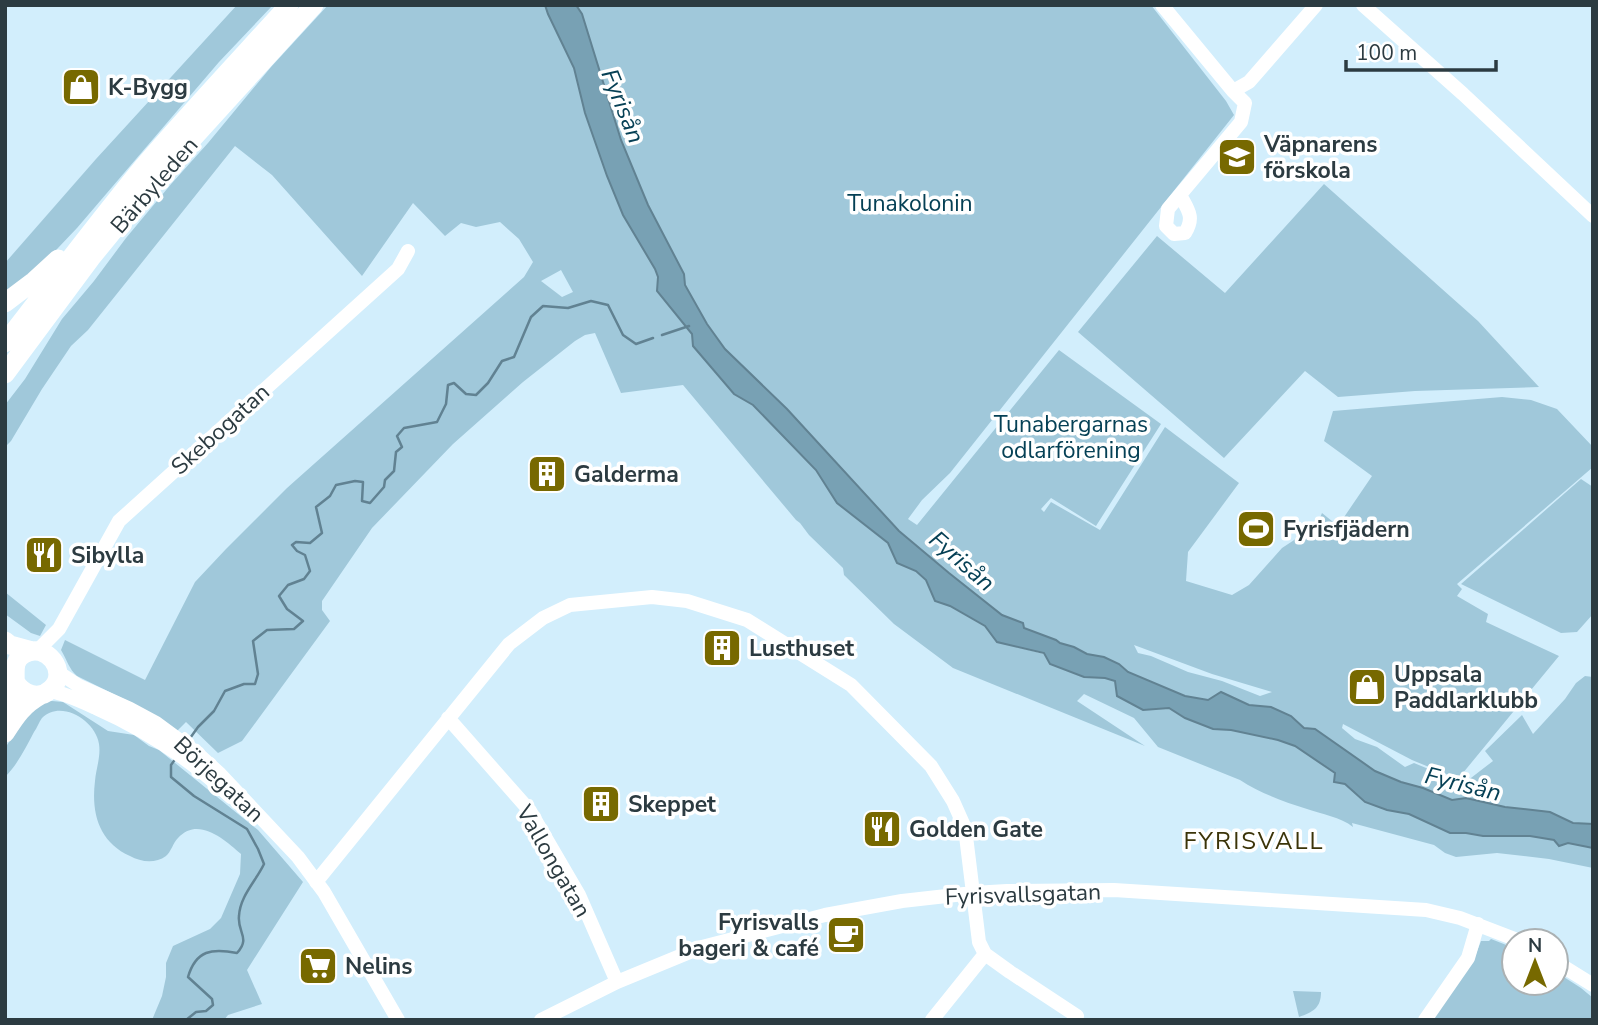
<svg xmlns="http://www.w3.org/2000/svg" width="1598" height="1025" font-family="'Nunito Sans',sans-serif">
<rect width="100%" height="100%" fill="#d2eefc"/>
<path fill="#a0c8da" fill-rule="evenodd" d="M237,5H273L219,62L77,228L39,268L5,293V263L96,159Z
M328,5H406L411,7L419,5H545L548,14L574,68L585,113L607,176L623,215L655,269L658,277L657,291L692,334L734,394L753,405L816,470L837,503L888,543L897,563L916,571L926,580L935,601L950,606L985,626L997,642L1044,654L1050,664L1083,677L1105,678L1116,681L1142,710L1169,708L1185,718L1213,729L1231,730L1278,740L1295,746L1335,773L1365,802L1387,810L1409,814L1450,833H1466L1483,836H1530L1593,848V868L1549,859L1497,853L1456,857L1445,853L1434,845L1352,823L1353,827C1341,817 1321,814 1307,809C1284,802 1260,793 1240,780L1158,747L1134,718L1084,694L1077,701L1145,746L953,668L894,624L844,575L843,568L809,535L800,523L796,520L683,385L621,393L595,333L585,335L575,341L523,382L453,444L372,528L322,601V610L330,621L242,741L218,753L186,722L177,731L138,706L77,676C69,669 67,660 61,650L65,640L145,680L195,582L226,549L287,488L524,277L533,262L519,239L500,222L476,227L461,223L445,236L413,203L362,276L272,175L235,146L88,330L71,346L42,389L11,441L5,447V405L25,379L62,319L94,281L126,238L172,183L208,143L271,67ZM561,270L573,292L562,297L541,281Z
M576,5H1151L1226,101L1234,115L950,473L922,500L908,519L917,525L1059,350L1161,424L1096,526L1051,498L1041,509L1044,512L1051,502L1100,530L1165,427L1239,483L1188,552L1186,581L1232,595L1249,585L1282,548L1317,525L1322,513L1338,526L1372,476L1324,441L1333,411L1502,397L1531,400L1557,409L1593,447V467L1457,584L1462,589L1457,596L1488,614L1486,622L1559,656L1458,779L1412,760L1343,724L1342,728L1355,739L1377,747L1405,767L1414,763L1460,782L1467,781L1493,761L1485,751L1522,715L1533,734L1565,699L1576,683L1585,676L1593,677V824L1573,823L1550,812L1505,807L1466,798L1452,800L1423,788L1401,782L1375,771L1315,729L1304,728L1291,716L1271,707L1249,705L1232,697L1208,700L1185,696L1128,672L1119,664L1104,657L1087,654L1074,647L1060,643L1056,640L1024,628L1022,623L1002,615L949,573L899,531L787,409L725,349L707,324L685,285L684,274L648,205L621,140L582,15ZM1134,645L1212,674L1272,692L1260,696L1222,681L1188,672L1151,656L1138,653Z
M1324,184L1478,321L1539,387L1415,391L1338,397L1305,371L1224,458L1078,332L1157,236L1225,293Z
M1581,479L1593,487V614L1577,632L1561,633L1461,584Z
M5,592L46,625L40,636L31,633L5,614Z
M52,701L63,702L108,731L134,735L149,746L159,750L258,830L303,882L247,970L262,1004L228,1015L224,1020H152L162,996L166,977V963L173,946L210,929L221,918L240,874L241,854C224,839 198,816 178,838C173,843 171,852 166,856C155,864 141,862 130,856C99,842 91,813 95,781C96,769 101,756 99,744C96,721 61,699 42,718C39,722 37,728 34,732C26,747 18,764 5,777V748L36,702Z
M1491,939L1514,948V983H1556V972L1581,988L1593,998V1020H1432L1476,954L1481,941H1489Z
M1293,991L1321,992C1321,1008 1313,1012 1299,1017Z"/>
<path fill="#78a1b4" stroke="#618292" stroke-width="2" d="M545,5H576L582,14L621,140L648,205L684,274L685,285L707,324L725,349L787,409L899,531L949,573L1002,615L1023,623L1024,628L1056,640L1060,643L1074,647L1087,654L1104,657L1119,664L1128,672L1185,696L1208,700L1221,692L1249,705L1271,707L1291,716L1304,728L1315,729L1375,771L1401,782L1423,788L1452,800L1466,798L1505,807L1550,812L1573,823L1593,824V848L1568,843L1559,846L1554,840L1530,836H1483L1466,833H1450L1409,814L1387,810L1365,802L1345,784L1334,782L1335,773L1295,746L1278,740L1231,730L1213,729L1185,718L1169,708L1143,710L1117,696L1115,681L1105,678L1084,677L1050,664L1044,653L997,642L985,626L950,606L935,601L926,580L916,571L897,563L888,543L837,503L816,470L753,405L734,394L693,346L692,334L657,291L658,277L655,269L623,215L607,176L585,113L574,68L548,14Z"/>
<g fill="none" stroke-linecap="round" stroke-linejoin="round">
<path stroke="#618292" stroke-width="2.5" d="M662,335L689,326
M188,741L198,727L214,711L225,691L244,684H255L258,674L253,641L267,630L294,629L303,621L287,609L279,596L288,585L304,579L310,571L305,555L297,551L292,545L296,542L310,543L322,533L316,507L330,496L336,485L355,481L363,482L362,501L370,503L384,487L385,480L394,471L396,452L402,447L397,436L404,428L437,422L446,404L448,385L454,383L466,394L476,395L488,383L502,361L514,357L531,317L543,306L568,308L591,301L608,305L623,335L636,344L653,338
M176,758L171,765V777L194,796L247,829L258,849L264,864C256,881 240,896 239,916C237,932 251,938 237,953C212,948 196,950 188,977L212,999L213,1005L206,1011L196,1012L186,1020"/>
<path stroke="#fff" stroke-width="14" d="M1162,5L1233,91L1245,103L1241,122L1168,209L1166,226L1174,234L1185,233C1195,217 1188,210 1180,195
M1363,5L1463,94L1593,216
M1233,91L1249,82L1316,5
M37,651L59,629L119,521L398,269L408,251
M58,672L79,686L130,709L156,723L198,754L220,774L298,857L324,892L398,1020
M50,691C67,694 81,701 96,708C146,730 191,760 231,797
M448,718L530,811L579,895L617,982
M316,882L509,644L543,618L570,605L652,597L687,601L747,620L851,685L931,766L953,801L965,828L979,942L985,954L1010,972L1077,1016
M1556,962L1593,985
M541,1020L617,982L702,947L825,915L902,901L973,893L1007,891L1114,890L1426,910L1460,918L1520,941
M932,1020L985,954
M1425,1020L1468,958L1478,924"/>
<path stroke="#fff" stroke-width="19" d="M5,303L34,281L58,259
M5,343C51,284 96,224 143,167C190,112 240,59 289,5
M5,374L91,258L154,181L314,5
M5,641L10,645L32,651
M5,708C9,701 14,691 15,683C16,672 12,661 24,654C46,641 70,672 51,689C39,701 22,694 15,681
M5,733C16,716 23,705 41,695"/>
</g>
<defs>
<g id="shop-square" transform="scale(2.0125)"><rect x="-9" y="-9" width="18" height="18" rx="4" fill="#776900" stroke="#fff"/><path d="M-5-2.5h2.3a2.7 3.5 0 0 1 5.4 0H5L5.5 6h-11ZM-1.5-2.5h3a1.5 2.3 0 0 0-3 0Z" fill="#fff"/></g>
<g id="school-square" transform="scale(2.0125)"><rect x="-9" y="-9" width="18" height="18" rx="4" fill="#776900" stroke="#fff"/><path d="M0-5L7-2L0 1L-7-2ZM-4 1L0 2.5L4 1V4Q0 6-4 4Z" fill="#fff"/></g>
<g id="building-square" transform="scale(2.0125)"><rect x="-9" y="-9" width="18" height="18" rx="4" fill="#776900" stroke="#fff"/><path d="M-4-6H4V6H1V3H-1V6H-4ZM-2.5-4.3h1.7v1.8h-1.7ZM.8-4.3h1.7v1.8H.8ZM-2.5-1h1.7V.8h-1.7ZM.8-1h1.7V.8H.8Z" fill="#fff"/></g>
<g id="stadium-square" transform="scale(2.0125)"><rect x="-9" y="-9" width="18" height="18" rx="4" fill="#776900" stroke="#fff"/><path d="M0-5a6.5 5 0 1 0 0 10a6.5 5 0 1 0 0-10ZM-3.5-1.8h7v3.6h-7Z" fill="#fff"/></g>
<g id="restaurant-square" transform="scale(2.0125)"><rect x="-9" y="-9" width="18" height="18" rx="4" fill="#776900" stroke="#fff"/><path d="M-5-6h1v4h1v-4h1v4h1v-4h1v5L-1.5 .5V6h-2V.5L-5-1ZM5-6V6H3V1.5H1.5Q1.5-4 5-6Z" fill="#fff"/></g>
<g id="cafe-square" transform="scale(2.0125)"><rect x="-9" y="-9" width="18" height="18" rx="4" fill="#776900" stroke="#fff"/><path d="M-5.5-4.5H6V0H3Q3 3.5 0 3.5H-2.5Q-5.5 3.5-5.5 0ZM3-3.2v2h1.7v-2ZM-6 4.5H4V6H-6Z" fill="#fff"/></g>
<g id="supermarket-square" transform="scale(2.0125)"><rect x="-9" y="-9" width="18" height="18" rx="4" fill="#776900" stroke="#fff"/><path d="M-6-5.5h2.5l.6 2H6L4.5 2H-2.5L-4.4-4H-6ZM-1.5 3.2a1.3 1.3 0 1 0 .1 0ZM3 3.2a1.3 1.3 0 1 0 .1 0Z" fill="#fff"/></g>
</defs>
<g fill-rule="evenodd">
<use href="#shop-square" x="81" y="87"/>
<use href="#school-square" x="1237" y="157"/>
<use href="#building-square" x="547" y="474"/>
<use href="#stadium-square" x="1256" y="529"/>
<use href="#restaurant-square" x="44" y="555"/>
<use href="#building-square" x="722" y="648"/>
<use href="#shop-square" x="1367" y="687"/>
<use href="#building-square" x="601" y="804"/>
<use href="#restaurant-square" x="882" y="829"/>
<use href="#cafe-square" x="846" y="935"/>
<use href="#supermarket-square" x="318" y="966"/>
</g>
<g text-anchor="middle" stroke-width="7" stroke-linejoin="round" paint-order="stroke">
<g font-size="23" font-weight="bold" fill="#2c3b41" stroke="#fff" text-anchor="start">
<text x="108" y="95">K-Bygg</text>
<text x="1264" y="152">Väpnarens<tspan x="1264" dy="26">förskola</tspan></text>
<text x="574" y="482">Galderma</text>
<text x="1283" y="537">Fyrisfjädern</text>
<text x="71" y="563">Sibylla</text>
<text x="749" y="656">Lusthuset</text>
<text x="1394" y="682">Uppsala<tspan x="1394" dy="26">Paddlarklubb</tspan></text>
<text x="628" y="812">Skeppet</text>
<text x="909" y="837">Golden Gate</text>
<text x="819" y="930" text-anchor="end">Fyrisvalls<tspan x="819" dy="26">bageri &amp; café</tspan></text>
<text x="345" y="974">Nelins</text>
</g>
<g font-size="23" fill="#2c3b41" stroke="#fff">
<text transform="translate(154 185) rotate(-49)" y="8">Bärbyleden</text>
<text transform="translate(220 429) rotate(-42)" y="8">Skebogatan</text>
<text transform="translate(219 779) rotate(43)" y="8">Börjegatan</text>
<text transform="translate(554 861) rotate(60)" y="8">Vallongatan</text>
<text transform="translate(1023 894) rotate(-2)" y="8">Fyrisvallsgatan</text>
</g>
<g font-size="23" fill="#054055" stroke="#fff">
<text x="910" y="211">Tunakolonin</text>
<text x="1071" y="432">Tunabergarnas<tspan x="1071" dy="26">odlarförening</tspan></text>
</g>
<g font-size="24" font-style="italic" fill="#064055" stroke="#fff">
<text transform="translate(623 106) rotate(68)" y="8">Fyrisån</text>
<text transform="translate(962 561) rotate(41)" y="8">Fyrisån</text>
<text transform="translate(1463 784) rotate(14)" y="8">Fyrisån</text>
</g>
<g font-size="24" letter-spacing="2" fill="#3b3409" stroke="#fff">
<text x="1254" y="849">FYRISVALL</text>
</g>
</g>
<rect width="1598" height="1025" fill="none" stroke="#2c3b41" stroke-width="14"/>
<g transform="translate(1535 962)"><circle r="33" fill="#ffffff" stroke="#abb1b3" stroke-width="2"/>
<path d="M0-5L12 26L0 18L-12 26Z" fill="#776900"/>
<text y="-10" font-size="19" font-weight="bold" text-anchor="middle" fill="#2c3b41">N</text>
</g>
<path d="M1346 60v10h150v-10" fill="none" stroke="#2c3b41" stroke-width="3.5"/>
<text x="1356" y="60" font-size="21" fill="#2c3b41" stroke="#ffffff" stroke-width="5" paint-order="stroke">100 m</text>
</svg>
